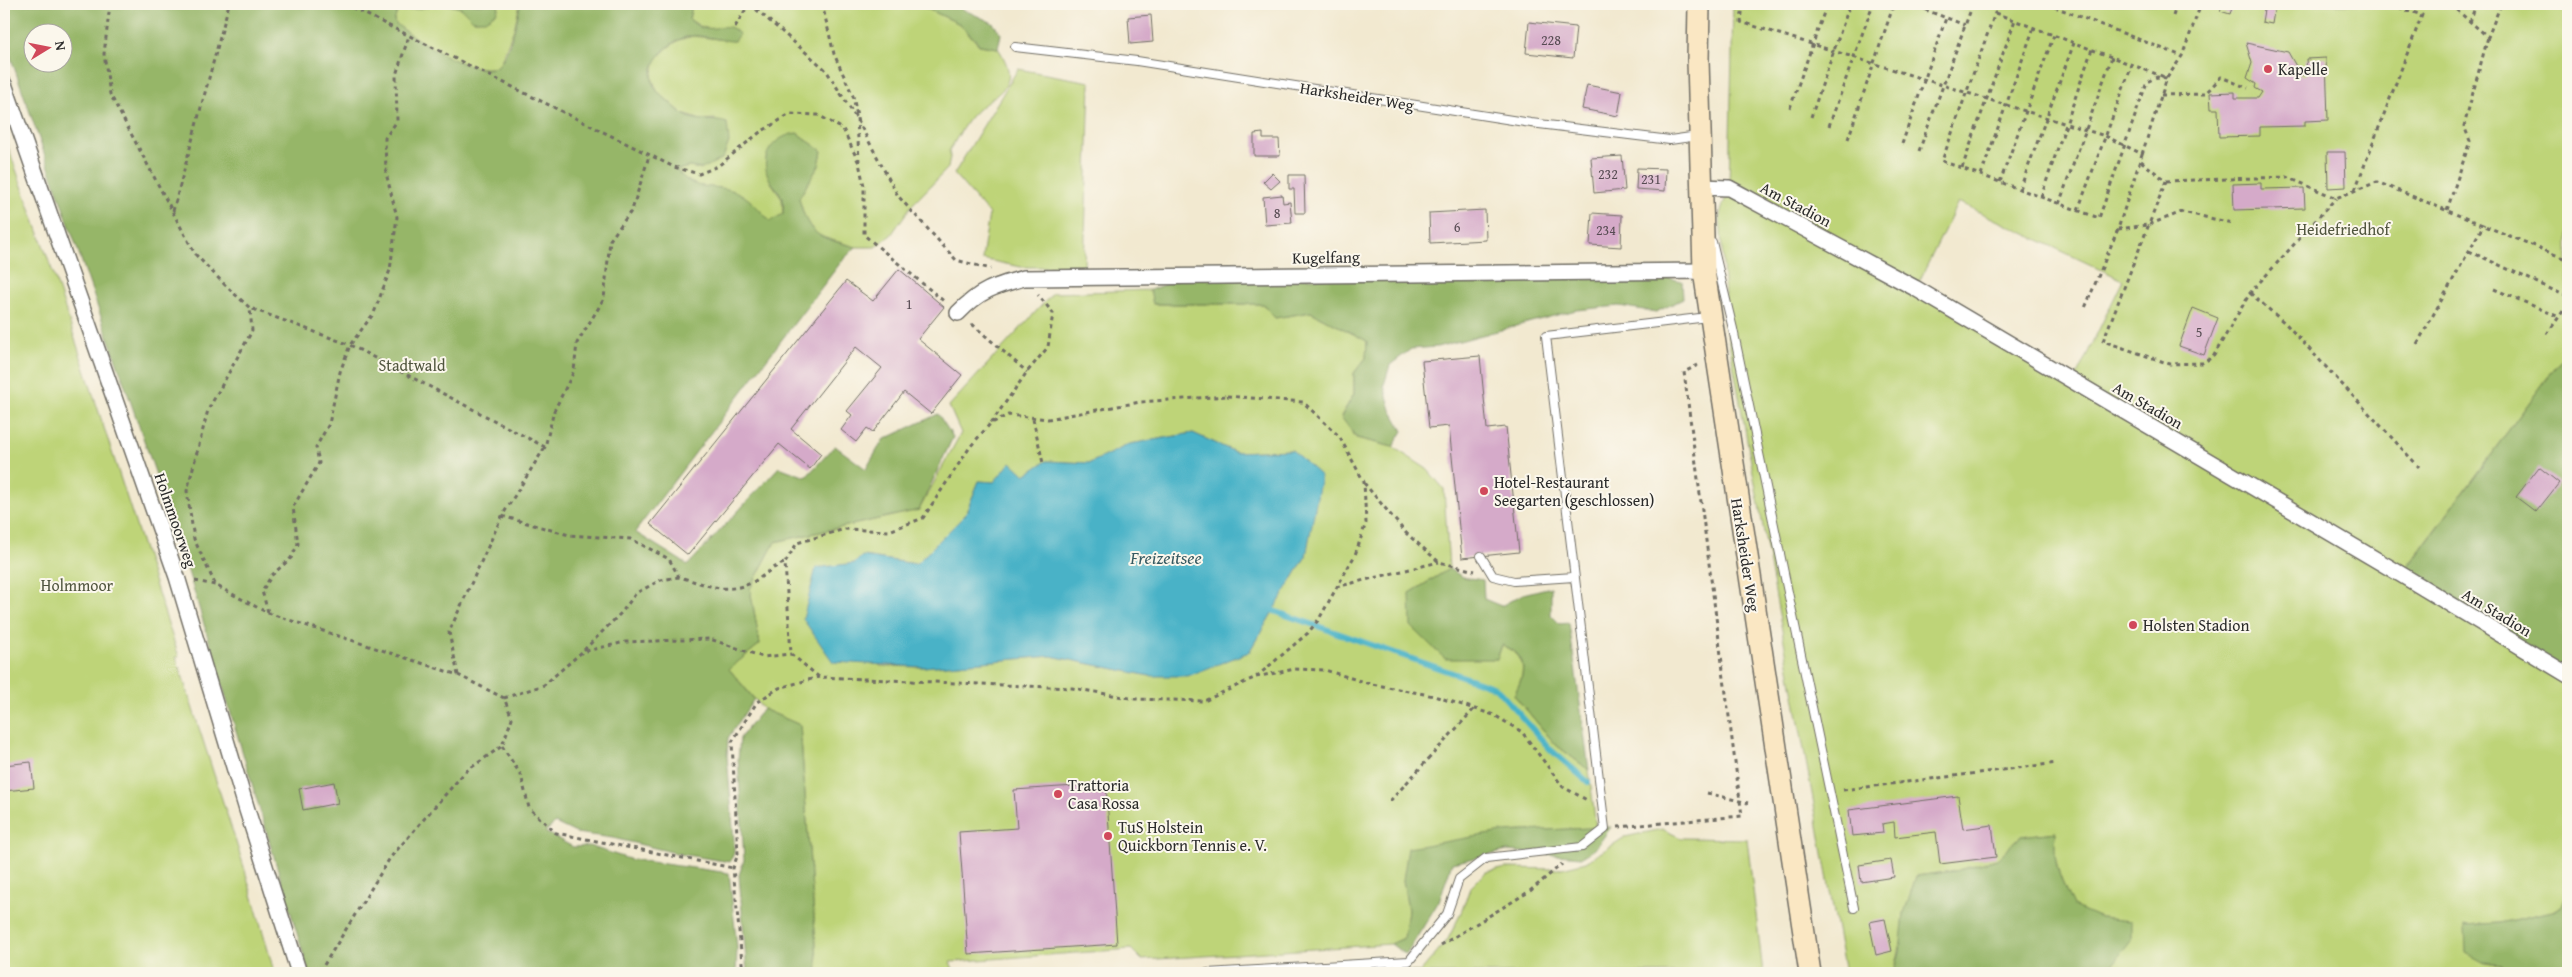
<svg xmlns="http://www.w3.org/2000/svg" width="2572" height="977" font-family="'Gentium Book Plus',serif">
<rect width="100%" height="100%" fill="#fbf7ec"/>
<filter id="ink" filterUnits="userSpaceOnUse"><feTurbulence type="fractalNoise" baseFrequency=".02" numOctaves="2"/><feDisplacementMap in="SourceGraphic" scale="10" xChannelSelector="R" yChannelSelector="G"/><feConvolveMatrix kernelMatrix="1 2 1 2 8 2 1 2 1" color-interpolation-filters="sRGB"/></filter>
<filter id="wash" filterUnits="userSpaceOnUse"><feTurbulence type="fractalNoise" baseFrequency=".0096" numOctaves="4" result="noise"/><feDisplacementMap in="SourceGraphic" scale="20" xChannelSelector="R" yChannelSelector="G"/><feGaussianBlur stdDeviation="1.12" result="paint"/><feColorMatrix in="noise" values="0 0 0 0 0 0 0 0 0 0 0 0 0 0 0 0 0 1.4 0 .05"/><feComposite in="paint" operator="in"/></filter>
<g filter="url(#wash)">
<rect width="100%" height="100%" fill="#f2e9d0"/>
<path fill="#bed478" stroke="#748052" fill-rule="evenodd" d="M445,4L461,8L473,20C486,20 495,17 499,4H520L514,29L499,66C470,77 415,41 394,22L396,12Z
M690,4H917L960,24L979,45L998,48C1026,92 992,91 970,118C964,124 956,141 949,150L950,157L948,168L911,206L891,235L875,247H856L818,236L805,220L799,198L819,165L822,151L797,133L770,181L782,198L783,215L770,221C760,211 747,195 733,191C710,184 694,193 676,170L689,167L702,169L715,119L701,120L683,114L657,91L652,78L655,61L667,48L679,40L693,36L734,41L714,29L701,27L689,19L692,5Z
M1733,4H2568V350L2402,574L2568,675V896L2557,910L2500,923L2465,925L2483,962L2502,964L2504,973H2097L2111,966L2131,922L2101,918L2073,907L2060,877L2054,853L2056,832L2021,836L1997,859L1955,871L1916,876L1894,973H1845L1727,331L1720,214L1729,188ZM1958,202L2123,280L2074,381L1916,288Z
M1018,69L1090,82L1084,267H1021L982,259L989,214L954,174Z
M4,136L56,281L179,657H176L244,867L274,971L246,973H4Z
M1150,290L1153,304H1263L1275,318L1311,312L1367,341L1366,358L1354,373V394L1341,416L1356,438L1393,447L1427,469L1444,489L1449,569L1410,593L1480,658L1497,659L1502,645C1528,656 1526,673 1514,695L1556,745L1589,770L1596,828L1502,832L1403,880L1408,910L1404,938L1391,944L1142,960L1131,949L950,962L955,973H818L800,725L763,709L729,669L760,644L750,589L775,542L919,510L961,433L949,406L1053,293ZM1193,433L1235,452L1292,450L1306,556L1249,652L1150,676L1051,656L923,667L880,666L816,569L855,563L863,556L916,564L965,515L979,481L994,482L1025,476L1046,461L1090,463L1130,444Z
M1662,829L1681,838L1747,839L1763,973H1352L1386,970L1420,972L1448,939L1461,913L1470,888L1486,872L1506,868L1558,869L1586,862L1625,837Z"/>
<path fill="#96b668" stroke="#60704a" fill-rule="evenodd" d="M4,4H445L397,12L394,22C411,37 474,78 496,67C507,61 519,16 520,4H690L692,5L689,19C693,22 698,27 703,28C718,31 728,20 739,34L734,41C721,41 705,35 692,36C669,38 640,68 657,91C659,93 680,112 683,114C696,123 713,118 727,123L729,142L723,158L702,169L689,167L677,170C694,193 711,183 734,191C748,195 760,211 770,221L783,214C783,210 784,203 782,198C780,191 772,185 769,178C758,156 774,136 797,133L822,151L819,165L799,198C809,238 819,237 856,247L841,262L635,532L688,565L779,467L806,477L835,446L866,469L883,440L938,414L953,437L919,510L775,542L750,589L760,644L729,669L754,699L728,738L727,756L734,840V853L730,862L680,854L613,838L576,833L555,823L545,832L573,847L589,846L629,859L729,873L737,947L736,973H309L178,538L4,38ZM32,32H62V62H32Z
M446,4H499L497,12L485,20H473L461,8Z
M917,4H951L993,23L1001,34L998,48L980,45L960,24Z
M1181,278H1668L1682,281L1683,299L1656,312L1619,306L1576,310L1437,347L1411,349L1390,365L1384,385L1391,410L1403,431L1393,447L1357,438L1341,417L1354,394V373L1366,358L1367,341L1311,312L1275,318L1263,304H1153L1150,290Z
M2568,350V675L2402,575Z
M1449,569L1463,577L1483,580L1484,599L1501,606L1523,594L1551,587V615L1560,624L1569,623L1589,770L1556,745L1514,695C1526,673 1529,655 1502,645L1497,659H1445L1411,626L1410,593Z
M763,709L800,725L818,973H747L739,875L744,860L738,759L740,738Z
M1611,827L1595,849L1582,857L1507,851L1452,863L1439,901L1406,955L1391,944L1404,938L1408,910L1403,880L1408,848L1502,832Z
M2056,832C2052,863 2060,878 2073,906L2101,918L2131,921V940L2111,966L2097,973H1894L1900,951L1904,913L1916,876L1955,871L1997,859L2021,836Z
M2568,896V973H2504L2502,964L2483,962L2466,953L2465,925L2500,923L2557,910Z"/>
<path fill="#49b2c7" stroke="#3a6e79" d="M1193,433L1235,452L1292,450L1321,476L1306,556L1249,652L1188,676H1150L1051,656L923,667L833,662L803,619L816,568L855,563L862,556L916,564L965,515L979,481L994,482L1011,462L1025,475L1046,461L1090,463L1130,444Z"/>
<g fill="none" stroke-linecap="round" stroke-linejoin="round">
<path stroke="#49b2c7" stroke-width="6" d="M1274,611L1496,688L1551,750L1588,782"/>
</g>
<g id="blocks">
<path fill="#d5aac9" d="M2223,4L2233,5L2230,14L2220,11Z
M2265,4L2275,5L2272,24L2262,22Z
M1151,15L1153,42L1130,44L1128,17Z
M1529,22L1576,27L1573,58L1526,53Z
M2246,43L2288,52L2301,75H2307L2306,59L2326,58L2328,120L2305,121V126L2260,127V136L2219,137L2218,109H2211L2210,93L2235,92V98H2258L2262,92L2255,88L2256,84L2247,78L2252,63Z
M1587,85L1622,92L1618,116L1582,109Z
M1263,133V139H1279L1280,156H1254V134Z
M2327,152H2345L2346,187L2328,188Z
M1622,156L1625,190L1594,193L1591,158Z
M1637,168L1666,169L1665,191L1636,189Z
M1272,173L1280,181L1271,189L1263,182Z
M1289,175H1304L1305,213H1295L1294,189H1289Z
M2261,183V189L2304,188L2305,208L2234,210L2233,184Z
M1282,195L1283,203L1290,202L1292,223L1265,225L1263,197Z
M1485,210L1486,240L1430,243L1429,213Z
M1592,213L1622,215L1621,247L1590,245Z
M899,269L944,307L918,339L962,375L931,414L904,392L873,432L867,428L856,442L841,430L852,415L847,411L882,368L856,347L791,429L821,454L810,469L779,444L688,555L650,524L846,281L873,301Z
M2193,308L2218,318L2204,355L2179,346Z
M1480,356L1487,429L1506,427L1519,552L1462,558L1449,426L1429,428L1422,361Z
M2539,467L2559,483L2536,512L2516,497Z
M31,762L34,788L4,791V765Z
M334,782L338,803L303,810L299,789Z
M1106,784L1117,944L968,954L959,832L1017,828L1014,790Z
M1958,796L1963,829L1992,825L1996,857L1940,864L1936,832L1895,837L1894,822L1882,824L1883,833L1852,836L1849,810Z
M1891,860L1894,877L1861,882L1859,865Z
M1885,919L1892,951L1876,955L1869,922Z"/>
</g>
</g>
<g filter="url(#ink)">
<use href="#blocks" fill-opacity="0" stroke="#716e65" stroke-width="1"/>
<g fill="none" stroke-linecap="round" stroke-linejoin="round">
<g stroke="#716e65" stroke-width="10">
<path id="service" d="M1015,47L1137,61L1531,123L1670,140L1698,136
M1712,242L1733,329L1854,908
M1481,556L1493,576L1514,581L1574,577
M1207,973L1409,961L1447,914L1459,879L1486,858L1582,847L1605,829L1546,336L1708,317"/>
</g>
<g stroke="#716e65" stroke-width="18">
<path id="minor" d="M4,84L177,577L247,810L299,973
M1701,187L1729,188L1915,288L2402,575L2568,675
M958,313C980,290 995,286 1024,278L1704,271"/>
</g>
<g stroke="#716e65" stroke-width="24">
<path id="secondary" d="M1699,4L1698,60L1704,271L1810,973"/>
</g>
<path stroke="#716e65" stroke-width="3" stroke-dasharray="4 4" stroke-linecap="butt" d="M110,4L104,54L110,94L195,254L228,288L250,308L350,345L545,447L554,411L574,371L577,343L604,299L610,240L632,210L649,156
M345,4L674,167L699,174L718,166L759,133L790,114L818,115L843,129L859,163
M750,4L826,70L858,121L898,196L956,260L991,269
M822,4L834,54L853,96L857,116L859,163L864,186V235L946,303
M1743,4L1741,22L2105,136L2142,154L2118,229L2085,308
M1910,4L1965,25
M2047,4L2182,56
M2453,4L2452,6L2488,37L2501,4
M2153,6L2154,4
M1995,13L2167,78L2157,77L2147,82L2099,218L1942,161Z
M2173,16L2177,4
M2470,22L2476,4
M735,27L749,4
M2161,95L2205,94L2221,77L2248,88
M1790,108L1827,4
M1811,117L1850,4
M1829,126L1873,4
M1848,139L1894,4
M1902,144L1946,18
M1919,151L1973,4
M2142,154L2167,78L2182,56L2201,4
M2141,161L2166,181L2287,177L2336,198L2377,182L2566,259L2568,254
M1962,168L2015,20
M1981,175L2034,27
M2166,181L2103,341L2170,364L2202,363L2213,357L2250,293L2336,198
M2000,182L2054,35
M2020,189L2074,43
M2355,190L2422,15L2387,4
M2041,197L2092,49
M2059,204L2112,57
M2078,210L2132,65
M2447,210L2470,141L2464,126L2488,37
M173,211L229,4
M2118,229L2148,225L2182,212L2232,223
M2469,251L2568,297
M2494,289L2559,317
M2250,293L2286,324L2419,467
M972,324L1027,372
M2547,334L2568,304
M2417,344L2484,224
M1227,396L1303,402L1339,436L1364,482L1366,523L1355,555L1319,619L1308,633L1256,677L1204,701L1135,699L1072,688L819,677L791,654L785,563L797,543L845,529L889,531L923,518L970,447L990,424L1008,415L1048,419L1140,402Z
M1033,419L1043,463
M991,423L1027,372L1048,347L1053,313L1038,295
M1364,483L1406,533L1439,562L1475,571
M502,516L569,535L631,539L669,559L679,577C706,584 724,595 751,583C764,577 772,566 785,563
M195,581L215,585L268,613L458,675L504,698L512,718L502,746L465,772L390,858L319,973
M215,584L194,539L187,491L208,410L252,331L250,308
M1336,587L1439,562
M268,612L262,591L272,575L291,558L298,544L293,507L319,463L316,447L329,424L340,372L350,345L374,313L390,270L397,217L386,173L385,138L397,121L396,75L409,36
M584,650L622,612L636,593L661,580L679,577
M458,675L449,632L502,516L545,447
M1256,677L1295,669L1325,670L1367,683L1434,696L1494,715L1522,732L1563,787L1587,800
M504,698L544,685L582,652L625,642L710,639L763,657L791,654
M502,746L521,775L529,808L556,833L733,868
M1843,790L2057,763
M1707,793L1748,803
M1390,801L1475,708
M1618,827L1742,816L1684,372L1698,365
M1441,945L1530,891L1562,864
M743,973L733,868L738,854L732,742L757,702L779,688L819,677"/>
<use href="#service" stroke="#fff" stroke-width="8"/>
<use href="#minor" stroke="#fff" stroke-width="15"/>
<use href="#secondary" stroke="#fae7c3" stroke-width="21"/>
</g>
</g>
<g fill="#d1495b" stroke="#fbf7ec" stroke-width="2">
<circle cx="2268" cy="69" r="5"/>
<circle cx="1484" cy="491" r="5"/>
<circle cx="2133" cy="625" r="5"/>
<circle cx="1058" cy="794" r="5"/>
<circle cx="1108" cy="836" r="5"/>
</g>
<g text-anchor="middle" stroke-width="4" stroke-linejoin="round" paint-order="stroke">
<g font-size="14" fill="#564b52">
<text x="1551" y="45">228</text>
<text x="1608" y="179">232</text>
<text x="1651" y="184">231</text>
<text x="1277" y="218">8</text>
<text x="1457" y="232">6</text>
<text x="1606" y="235">234</text>
<text x="909" y="309">1</text>
<text x="2199" y="337">5</text>
</g>
<g font-size="16" fill="#2b2b2b" stroke="#fbf7ec" text-anchor="start">
<text x="2278" y="75">Kapelle</text>
<text x="1494" y="488">Hotel-Restaurant<tspan x="1494" dy="18">Seegarten (geschlossen)</tspan></text>
<text x="2143" y="631">Holsten Stadion</text>
<text x="1068" y="791">Trattoria<tspan x="1068" dy="18">Casa Rossa</tspan></text>
<text x="1118" y="833">TuS Holstein<tspan x="1118" dy="18">Quickborn Tennis e. V.</tspan></text>
</g>
<g font-size="16" fill="#2b2b2b" stroke="#fbf7ec">
<text transform="translate(1357 96) rotate(9)" y="6">Harksheider Weg</text>
<text transform="translate(1796 204) rotate(28)" y="6">Am Stadion</text>
<text transform="translate(1326 257) rotate(-1)" y="6">Kugelfang</text>
<text transform="translate(2148 405) rotate(30)" y="6">Am Stadion</text>
<text transform="translate(176 520) rotate(71)" y="6">Holmmoorweg</text>
<text transform="translate(1746 555) rotate(81)" y="6">Harksheider Weg</text>
<text transform="translate(2497 612) rotate(31)" y="6">Am Stadion</text>
</g>
<g font-size="16" fill="#50553e" stroke="#fbf7ec">
<text x="2343" y="235">Heidefriedhof</text>
<text x="412" y="371">Stadtwald</text>
<text x="77" y="591">Holmmoor</text>
</g>
<g font-size="18" font-style="italic" fill="#365a62" stroke="#fbf7ec">
<text x="1166" y="564">Freizeitsee</text>
</g>
</g>
<rect width="2572" height="977" fill="none" stroke="#fbf7ec" stroke-width="20"/>
<g transform="translate(48 48) rotate(80)"><circle r="24" fill="#fbf7ec" stroke="#a8a59f"/>
<path d="M0-4L9 19L0 12L-9 19Z" fill="#d1495b"/>
<text y="-8" font-size="14" font-weight="bold" text-anchor="middle" fill="#2b2b2b">N</text>
</g>
</svg>
